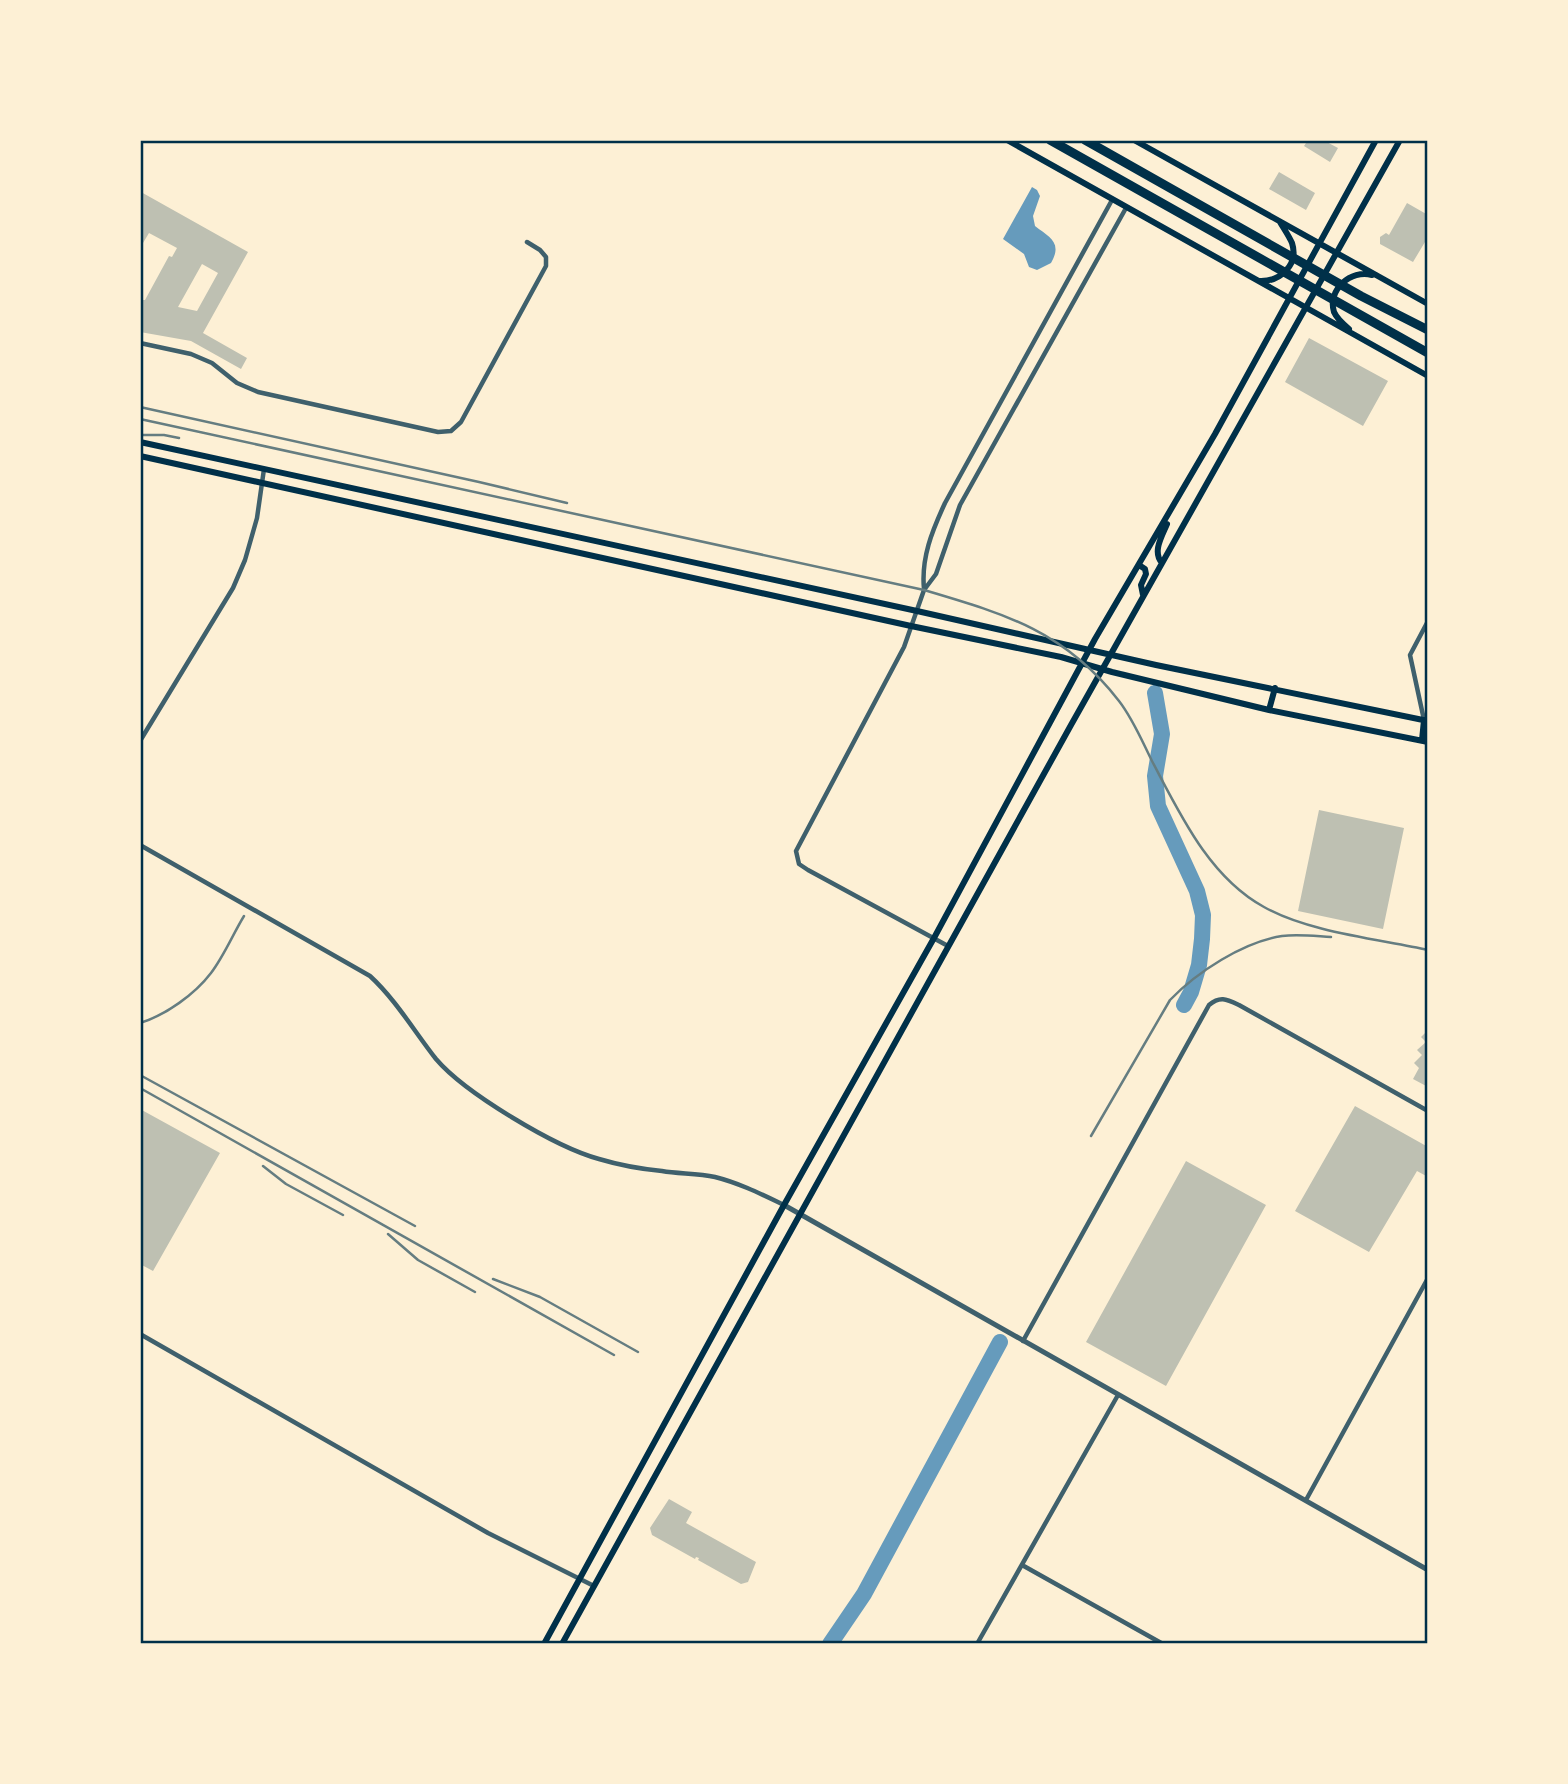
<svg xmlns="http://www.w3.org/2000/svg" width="1568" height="1784" font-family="'PT Sans Narrow',sans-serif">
<rect width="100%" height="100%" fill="#fdf0d5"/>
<path fill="#669bbc" d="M1032,187L1037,190L1040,196L1033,216L1035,226C1049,237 1063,242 1051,263L1037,270L1029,267L1024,254L1003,239Z"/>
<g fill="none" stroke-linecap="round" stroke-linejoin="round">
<path stroke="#669bbc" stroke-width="16" d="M1155,693L1162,734L1155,776L1158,806L1197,891L1203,915L1202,939L1199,965L1191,992L1184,1005
M830,1644L864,1594L1000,1342"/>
</g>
<path fill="#bec0b2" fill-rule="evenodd" d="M1308,140H1323L1338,148L1330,162L1304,146Z
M1279,172L1315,193L1306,210L1269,189Z
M141,192L248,252L203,333L247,358L241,369L191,341L140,332V300H145L169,256L172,257L177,248L149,233L140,248ZM202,264L218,273L197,311L178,307Z
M1407,203L1428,215L1425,222L1428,223V237L1413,262L1380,244V237L1386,233L1389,235Z
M1309,338L1388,381L1363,426L1285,382Z
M1319,810L1404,828L1383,929L1298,911Z
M1428,1030V1087L1413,1079L1419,1068L1414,1063L1422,1055L1417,1050L1426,1042L1421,1037Z
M1355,1106L1428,1147V1177L1417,1171L1369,1252L1295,1211Z
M140,1109L220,1153L153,1271L140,1264Z
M1186,1161L1266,1205L1166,1386L1086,1342Z
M669,1499L692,1512L686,1523L756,1562L748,1582L741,1584L698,1560L699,1558L696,1557L695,1559L652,1535L650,1528Z"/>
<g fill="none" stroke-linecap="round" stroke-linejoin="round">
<path stroke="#3f606c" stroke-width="4.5" d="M140,343L191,354L212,363L237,383L258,392L438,432L451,431L461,422L546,266V257L540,250L527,242
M924,589C921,558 932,531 945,503L1112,200
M1424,720L1410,655L1428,621
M140,741L233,588L245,560L257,518L264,469
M140,845L370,976C396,1000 414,1031 436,1059C465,1093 555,1147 599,1159C619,1165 641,1169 662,1171C679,1174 697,1173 715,1177C739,1183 761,1194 784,1205
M948,946L808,870L799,864L796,851L904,647L924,590L936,574L960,505L1126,208
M140,1334L488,1533L594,1586
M1023,1341L1209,1005C1220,996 1226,999 1239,1005L1428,1111
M1306,1500L1428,1278
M1022,1565L1163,1644
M977,1644L1118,1395"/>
<path stroke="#3f606c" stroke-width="5" d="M784,1205L1428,1570"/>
<path stroke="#003049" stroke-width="6" d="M1007,140L1428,376
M1134,140L1428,304
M1259,281C1280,282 1299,265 1292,243C1289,236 1284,229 1280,222
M1349,329C1343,324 1337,319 1334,312C1327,290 1351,269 1372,275
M140,442L917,611L1156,665L1428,721
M140,456L911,626L1061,657L1112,672L1269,710L1428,742
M1162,563C1152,552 1162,536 1167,524
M1139,565L1145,569L1146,574L1141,585L1143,595
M1269,710L1275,688
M1422,740L1424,720
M544,1644L784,1205L934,938L1095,639L1215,434L1376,140
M562,1644L1071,725L1400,140"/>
<path stroke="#003049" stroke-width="9" d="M1050,140L1428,353
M1085,140L1361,296L1428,330"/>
<path stroke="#657d81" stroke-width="2.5" d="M140,407L479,482L567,503
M140,419L924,590C1005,614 1065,631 1119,701C1133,719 1142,741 1152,761C1180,814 1209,877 1264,907C1308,932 1377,939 1428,950
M140,435H164L179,438
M140,1023C166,1015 195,994 211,973C224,956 233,934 244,916
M140,1075L415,1226
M140,1088L614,1355
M1091,1136L1170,1000C1197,972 1243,942 1282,936C1298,934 1314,936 1331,937
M263,1166L286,1184L343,1215
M388,1234L418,1260L475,1292
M493,1279L540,1297L638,1352"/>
</g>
<rect width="1568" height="1784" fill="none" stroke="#fdf0d5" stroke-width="284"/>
<rect x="142" y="142" width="1284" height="1500" fill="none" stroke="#003049" stroke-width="2.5"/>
</svg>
